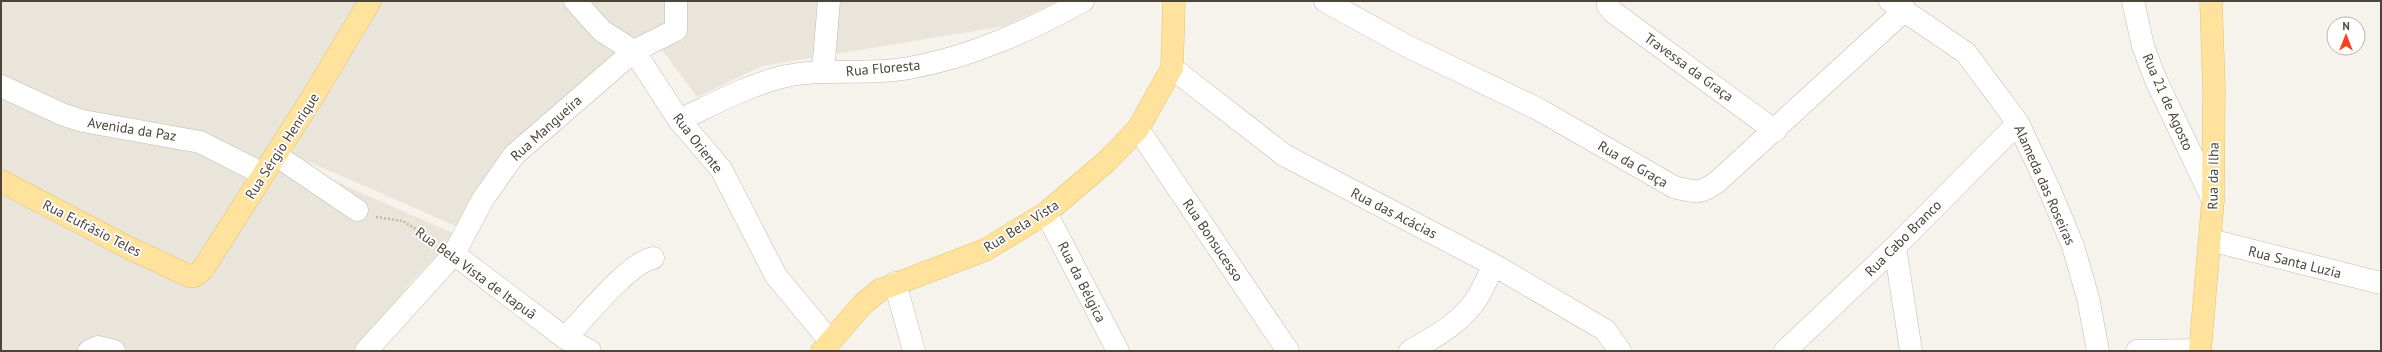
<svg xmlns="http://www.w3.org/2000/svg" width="2382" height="352" font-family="'PT Sans',sans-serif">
<rect width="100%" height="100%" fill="#f6f3ec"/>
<path fill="#eae5da" d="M1,1H359L276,155L457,235L411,282L359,351H1Z
M374,1H1058L1005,26L762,66L697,97L651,35L587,81L465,230L291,154Z"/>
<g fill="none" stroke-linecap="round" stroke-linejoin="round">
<g stroke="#c2bbae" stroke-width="23">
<path id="minor" d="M575,1L602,31L634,51L679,120L721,169L776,276L830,341
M1325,1L1405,45L1538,109L1674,187C1693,192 1700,195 1717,182L1905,10
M1608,1V6L1613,12L1775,131
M1890,1L1966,53L2018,123L2050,191L2073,246L2088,298L2098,351
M2133,1L2143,46L2155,78L2213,200
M1172,68L1284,155L1494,265L1605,330L1620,351
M823,71L829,1
M1,86L64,115L83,121L200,142L263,174
M679,120C712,105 746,86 782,77C824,67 867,76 909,68C971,57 1028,31 1083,1
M1138,129L1288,351
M276,155L357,210
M1046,213L1118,351
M2210,240L2381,283
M1895,247L1911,351
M454,254L565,338L590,351
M895,283L914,351
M565,338C584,319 628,263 653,258
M89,351L98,347L114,351
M366,351L454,254L483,199L514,155L634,51L676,30V1
M1410,351C1435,337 1464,321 1479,295C1484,285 1489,275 1494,265
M1785,351L1895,247L2018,123
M2137,351L2200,350"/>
</g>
<g stroke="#e6c16a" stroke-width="23">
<path id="major" d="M1,181L125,246L189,276H195L203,269L312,98L370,1
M822,351L863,304L880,290L985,250L1046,213L1107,161L1138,129L1172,68L1174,1
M2200,351L2213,200L2214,88L2211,1"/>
</g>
<path stroke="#c4b79f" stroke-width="2.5" stroke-dasharray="2 2" stroke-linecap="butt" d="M376,217L403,221L436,242"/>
<use href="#minor" stroke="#fff" stroke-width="22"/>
<use href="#major" stroke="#ffe39c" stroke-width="22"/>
</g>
<g text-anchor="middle" stroke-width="3.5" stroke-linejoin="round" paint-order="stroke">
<g font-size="14" fill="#4b4439" stroke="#fff">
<text transform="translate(1689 67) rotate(36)" y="5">Travessa da Graça</text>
<text transform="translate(883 68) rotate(-5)" y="5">Rua Floresta</text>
<text transform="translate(2168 102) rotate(66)" y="5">Rua 21 de Agosto</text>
<text transform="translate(546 128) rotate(-42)" y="5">Rua Mangueira</text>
<text transform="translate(132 129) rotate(9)" y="5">Avenida da Paz</text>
<text transform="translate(698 143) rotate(52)" y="5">Rua Oriente</text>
<text transform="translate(282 146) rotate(-57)" y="5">Rua Sérgio Henrique</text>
<text transform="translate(1633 164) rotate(30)" y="5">Rua da Graça</text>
<text transform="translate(2213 176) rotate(-89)" y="5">Rua da Ilha</text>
<text transform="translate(2045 185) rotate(66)" y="5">Alameda das Roseiras</text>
<text transform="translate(1394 213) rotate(27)" y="5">Rua das Acácias</text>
<text transform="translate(1021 226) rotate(-32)" y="5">Rua Bela Vista</text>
<text transform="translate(92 228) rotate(27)" y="5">Rua Eufrãsio Teles</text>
<text transform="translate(1903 238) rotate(-45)" y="5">Rua Cabo Branco</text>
<text transform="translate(1213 240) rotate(56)" y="5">Rua Bonsucesso</text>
<text transform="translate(2295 262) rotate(14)" y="5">Rua Santa Luzia</text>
<text transform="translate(476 273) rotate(36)" y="5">Rua Bela Vista de Itapuã</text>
<text transform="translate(1082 282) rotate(63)" y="5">Rua da Bélgica</text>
</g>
</g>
<rect width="2382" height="352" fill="none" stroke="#4b4439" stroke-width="4"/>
<g transform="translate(2346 36)"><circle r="19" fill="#ffffff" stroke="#b7b4b0"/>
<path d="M0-3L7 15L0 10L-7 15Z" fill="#fc3f1d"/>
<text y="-6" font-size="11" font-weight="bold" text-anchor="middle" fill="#4b4439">N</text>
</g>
</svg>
